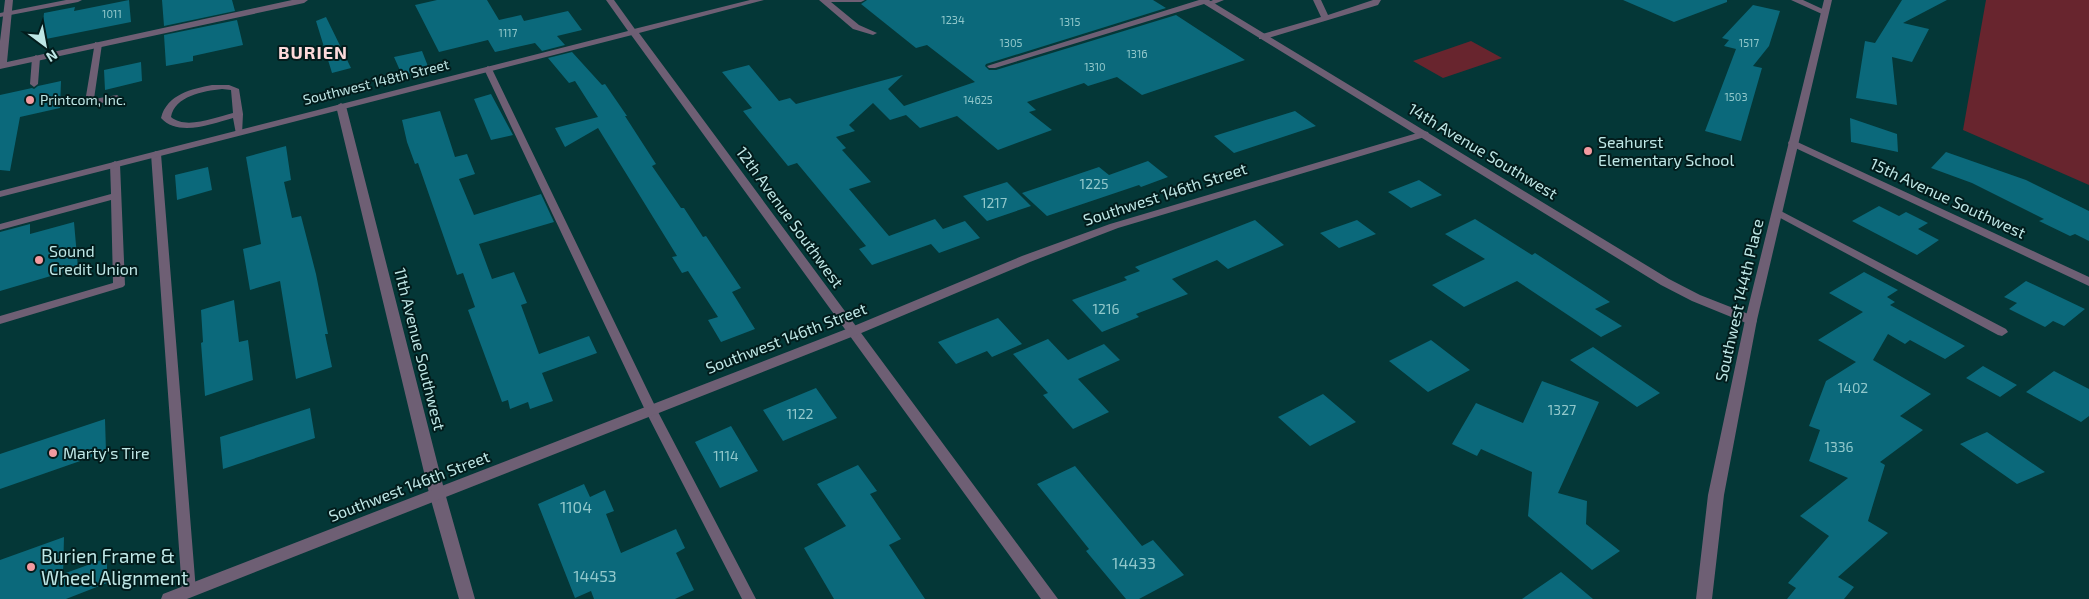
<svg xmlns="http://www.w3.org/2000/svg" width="2089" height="599" font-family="'Exo 2',sans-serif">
<rect width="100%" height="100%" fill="#043737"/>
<path fill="#68252e" d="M1986,0H2089V185L1963,130Z
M1471,41L1502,58L1443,78L1413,61Z"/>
<path fill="#0b697b" d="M129,0L131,22L41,40L44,13L75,7L74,11Z
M162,0H232L235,11L164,26Z
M437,0H487L499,20L521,15L524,21L568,11L582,30L557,36L565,45L542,51L535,43L495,52L488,40L439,52L415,5Z
M867,0H1153L1166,8L986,64L985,66L989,70H996L1176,15L1245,60L1142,95L1117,77L1088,86L1084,83L1027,102L1036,110L1029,112L1052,130L998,150L957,116L920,128L906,115L890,120L873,103L849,125L855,131L836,137L846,148L842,150L871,182L849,189L889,236L935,219L943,229L965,221L980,238L939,253L931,244L872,265L859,249L866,246L797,163L788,166L743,111L752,108L722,72L749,65L779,101L790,98L796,104L903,75L888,89L904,106L975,82L927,45L916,48L861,4Z
M1623,0H1727V2L1674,22Z
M1902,0H1947L1903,23L1929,29L1912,62L1892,57L1897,105L1856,98L1865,41L1875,43Z
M1753,5L1780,11L1769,46L1753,66L1762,68L1741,141L1705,131L1736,49L1724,46L1729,40L1722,38Z
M326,17L351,68L332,73L316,21Z
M237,20L243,45L193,56V61L166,66L164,35Z
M422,51L429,69L402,75L394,57Z
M572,52L602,85L605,84L627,116H625L656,164L652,166L681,208H684L703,237L706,236L741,288L732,292L755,329L721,342L708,320L718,317L688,271L682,273L672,257L677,256L598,128L565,147L555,128L598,117L575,81L569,83L548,58Z
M141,62L142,81L105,90L104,70Z
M61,81L60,108L20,117L10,171L0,170V95L32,88L34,89L38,86Z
M491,94L513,135L491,140L474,99Z
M440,111L455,157L467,154L475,174L459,179L474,215L541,194L554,222L479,244L492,279L514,272L527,303L521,305L539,354L589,336L597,353L542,373L553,401L530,409L528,402L510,409L508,400L502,402L468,310L475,307L463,273L457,275L418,163L415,164L407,142L402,120Z
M1295,111L1316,126L1234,153L1214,136Z
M1850,118L1897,134L1898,152L1851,142Z
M286,146L291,180L284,182L292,218L301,216L316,274L328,334H325L332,367L296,379L280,281L250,290L243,249L261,244L246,157Z
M1946,152L2026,180L2089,211V241L2075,234L2070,236L2039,221L2044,219L1972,183L1931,168Z
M1148,161L1168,177L1141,187L1139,185L1047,216L1022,193L1099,167L1109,175Z
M208,167L212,190L177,200L175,175Z
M1419,180L1442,195L1411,208L1388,192Z
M1007,182L1031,206L987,221L963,196Z
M1879,206L1899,216L1906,212L1928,223L1918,229L1939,240L1917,255L1852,221Z
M1475,219L1532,255L1535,253L1610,302L1595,309L1622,326L1601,337L1517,281L1464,307L1432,285L1485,259L1445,234Z
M1255,220L1284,245L1228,269L1217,260L1172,279L1188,294L1136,314L1139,317L1102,332L1072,300L1127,280L1124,277L1140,271L1135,267Z
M1357,220L1376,234L1339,248L1320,233Z
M74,222L78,268L0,291V232L30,224V234Z
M1864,272L1898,290L1887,297L1895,302L1890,305L1965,346L1945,359L1910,340L1905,344L1888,334L1873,360L1931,394L1900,416L1923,430L1880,462L1885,465L1868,521L1888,533L1838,577L1854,587L1844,599H1787L1796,588L1788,583L1829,536L1800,516L1848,478L1809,461L1820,430L1809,426L1826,381L1856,362L1818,340L1863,312L1829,293Z
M2026,281L2085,309L2064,326L2053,321L2045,327L2009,309L2017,303L2004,297Z
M234,300L239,342L248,340L253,380L205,396L201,343L203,342L201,310Z
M998,318L1022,344L992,357L987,351L956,364L938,342Z
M1048,339L1068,360L1104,344L1120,360L1078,379L1109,412L1073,429L1043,395L1048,393L1013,354Z
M1431,340L1470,370L1428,392L1389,361Z
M1593,347L1660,393L1637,407L1570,360Z
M1983,366L2017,385L2000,397L1966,378Z
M2054,371L2089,389V416L2081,422L2026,392Z
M1542,381L1599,402L1558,493L1587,501L1586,524L1620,551L1592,570L1528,516L1532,472L1481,449L1477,456L1452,444L1476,403L1523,423Z
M816,388L837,418L783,441L763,410Z
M1323,394L1356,422L1310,446L1278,417Z
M310,408L315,438L223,469L220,437Z
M105,419L106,452L0,489V454Z
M731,426L758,471L720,488L695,442Z
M1987,432L2045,472L2017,484L1960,444Z
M858,465L877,491L870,494L901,539L889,545L925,599H834L804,548L846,526L817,484Z
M1075,466L1142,546L1153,540L1184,575L1139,599H1126L1086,551L1089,549L1037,484Z
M584,484L590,497L605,490L614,511L606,514L621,553L676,529L685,548L676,553L694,590L675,599H594L591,591L575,598L538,504Z
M64,537L63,574L107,558V583L66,599H0V560Z
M1561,572L1593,599H1522Z"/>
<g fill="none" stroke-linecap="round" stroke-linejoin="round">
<path fill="#6e5f74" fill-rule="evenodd" d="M66,0H82L78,2L0,17V13Z
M819,0H865L861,2H831L859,25L877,33L873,35L853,29Z
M1213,0H1224L1209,6L1205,4Z
M1313,0H1321L1328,15L1373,0H1381L1378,5L1265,39H1259V35L1321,17Z
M95,42L102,44L94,99L117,95L121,98L120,100L89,105L85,102Z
M36,55L40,58L38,84L34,87L30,84L32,58Z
M488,66L492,69L657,410L756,599H742L645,410L484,69Z
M212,85H229L239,89L243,114L242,134H236L233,118C212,124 178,137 161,118C167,94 192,89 212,85ZM222,89L231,90L233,113C216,117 186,130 171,117C175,96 203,91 222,89Z
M156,151L161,154L196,591L194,595L189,597L184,595L182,591L151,154Z
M115,161L120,164L125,285L123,287L0,324V316L113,283L111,200L0,230V224L111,194L110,164Z
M1777,209L2006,329L2008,332L2002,336L1998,335L1773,214L1772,212L1773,210Z"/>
<path fill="#6e5f74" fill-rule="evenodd" d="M5,0H13L7,62L292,0H308L304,3L0,69V41Z
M750,0H764L639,33L1058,599H1041L629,32L630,30Z
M1199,0H1209L1669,279L1700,295L1756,317L1757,320L1756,323H1746L1692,301L1661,285L1204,4L995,68H989L987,66Z
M1791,0H1803L1829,12L1822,14Z
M341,103L346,106L445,493L475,599H459L429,493L336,106Z
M1793,140L2089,277V286L1789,145L1788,143L1789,141Z"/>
<path fill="#6e5f74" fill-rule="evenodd" d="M606,0H614L637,32L636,34L0,197V191L628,31Z
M1824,0H1832L1757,320L1724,495L1712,599H1696L1708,495L1745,320Z
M1424,131L1428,132L1429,134L1428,136L1118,228L1030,262L859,334L187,599H161L163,594L849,328L1022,256L1110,224Z"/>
</g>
<g fill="#f49aa0" stroke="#021c1c" stroke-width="2">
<circle cx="30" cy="100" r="5"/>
<circle cx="1588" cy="151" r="5"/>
<circle cx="39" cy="260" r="5"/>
<circle cx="53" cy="453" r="5"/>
<circle cx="31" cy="567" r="5"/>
</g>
<g text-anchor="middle" stroke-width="4" stroke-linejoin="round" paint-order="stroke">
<g font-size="11" fill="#92c8cb">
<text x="112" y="18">1011</text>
<text x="953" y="24">1234</text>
<text x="1070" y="26">1315</text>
<text x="508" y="37">1117</text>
<text x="1011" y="47">1305</text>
<text x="1749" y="47">1517</text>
<text x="1137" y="58">1316</text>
<text x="1095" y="71">1310</text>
<text x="1736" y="101">1503</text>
<text x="978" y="104">14625</text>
</g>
<g font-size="14" fill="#bfe7e6" stroke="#021c1c">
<text transform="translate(376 82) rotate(-14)" y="5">Southwest 148th Street</text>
</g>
<g font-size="14" fill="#bfe7e6" stroke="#021c1c" text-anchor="start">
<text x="40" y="105">Printcom, Inc.</text>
</g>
<g font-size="14" fill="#92c8cb">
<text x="1094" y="189">1225</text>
<text x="994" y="208">1217</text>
<text x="1106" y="314">1216</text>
<text x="1853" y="393">1402</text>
<text x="1562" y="415">1327</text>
<text x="800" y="419">1122</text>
<text x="1839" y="452">1336</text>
<text x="726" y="461">1114</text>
</g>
<g font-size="16" fill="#bfe7e6" stroke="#021c1c" text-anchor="start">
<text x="1598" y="148">Seahurst<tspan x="1598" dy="18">Elementary School</tspan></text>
<text x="49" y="257">Sound<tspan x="49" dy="18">Credit Union</tspan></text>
<text x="63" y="459">Marty's Tire</text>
</g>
<g font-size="16" fill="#bfe7e6" stroke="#021c1c">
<text transform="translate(1483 151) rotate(31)" y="6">14th Avenue Southwest</text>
<text transform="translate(1165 194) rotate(-18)" y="6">Southwest 146th Street</text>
<text transform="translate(1948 198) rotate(25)" y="6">15th Avenue Southwest</text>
<text transform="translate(790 217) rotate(54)" y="6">12th Avenue Southwest</text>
<text transform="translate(1739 300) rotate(-77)" y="6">Southwest 144th Place</text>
<text transform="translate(786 338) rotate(-21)" y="6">Southwest 146th Street</text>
<text transform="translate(420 349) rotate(76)" y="6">11th Avenue Southwest</text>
<text transform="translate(409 486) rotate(-21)" y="6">Southwest 146th Street</text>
</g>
<g font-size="16" fill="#92c8cb">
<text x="576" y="513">1104</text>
<text x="1134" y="569">14433</text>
<text x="595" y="582">14453</text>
</g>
<g font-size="18" font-weight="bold" letter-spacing="1" fill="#fddadb" stroke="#021c1c">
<text x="313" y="59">BURIEN</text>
</g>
<g font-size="19" fill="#bfe7e6" stroke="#021c1c" text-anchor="start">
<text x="41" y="563">Burien Frame &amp;<tspan x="41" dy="22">Wheel Alignment</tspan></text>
</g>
</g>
<g transform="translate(45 45) rotate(148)" stroke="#021c1c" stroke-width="4" paint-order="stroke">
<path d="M0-4L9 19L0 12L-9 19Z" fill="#bfe7e6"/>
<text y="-8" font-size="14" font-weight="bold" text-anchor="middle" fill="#bfe7e6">N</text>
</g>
</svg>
